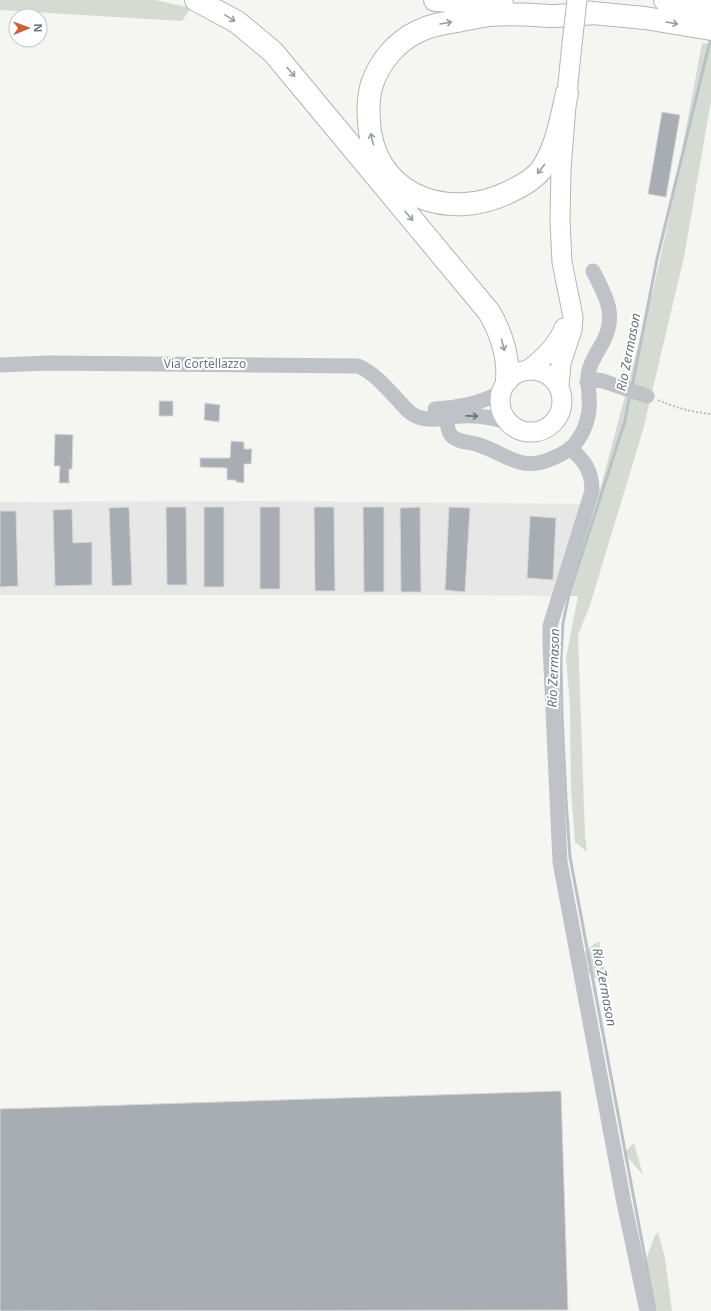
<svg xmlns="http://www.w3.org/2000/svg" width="711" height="1311" font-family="'Noto Sans',sans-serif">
<rect width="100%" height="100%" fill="#f5f5f2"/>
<path fill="#e6e7e6" d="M254,501L595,504L596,505L567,596L451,595H0V502Z"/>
<path fill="#d5dad2" d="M0,0H155L191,8L182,21L0,10Z
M702,43L711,44V101L684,257L643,430L590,605L578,635L585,835L587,852L575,842L571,790L570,705L566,658L578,596H567L596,505L653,290L670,214Z
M599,941L607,986L578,966C583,952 587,949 599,941Z
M634,1143L635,1147L643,1175L624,1153Z
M658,1232L665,1258L672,1311H646L638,1281L655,1235Z"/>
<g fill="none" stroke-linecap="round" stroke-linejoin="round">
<path stroke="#b8c1c6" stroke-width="3" d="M632,387L657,259L711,37
M630,394L625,421L569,594L563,623L561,659L562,715L566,800L570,857L655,1311"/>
</g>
<path fill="#a7adb2" stroke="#d7d7d5" d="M662,112L680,115L666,197L648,194Z
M159,401H173V416H159Z
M205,403L220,405L219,422L204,420Z
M55,434L73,435L72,469H69V483H59L60,466H54Z
M231,441L244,442V449H252L251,464H244V483L236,482V480H227V468L200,467V458H230Z
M129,507L132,585L112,586L109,508Z
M166,507H186L187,585H167Z
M204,507H224V587H204Z
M260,507H280V589H260Z
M314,507H334L335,591H315Z
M363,507H384V592H364Z
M420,507L421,592H401L400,508Z
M449,507L470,508L465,592L445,590Z
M72,509L73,543L92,542V585L55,586L53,510Z
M0,511H16L18,586L0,587Z
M530,516L556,518L553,580L527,578Z
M561,1091L568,1310L0,1311V1109Z"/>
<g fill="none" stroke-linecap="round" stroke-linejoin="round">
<g stroke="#b3b6ba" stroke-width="21">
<path id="major" d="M500 401a31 31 0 1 1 62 0a31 31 0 1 1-62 0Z
M528,370C543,359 557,346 564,328
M559,386L561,363L572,330L573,317L562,262L560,221L561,170L567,93L572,44"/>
</g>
<g stroke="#b2b5b8" stroke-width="24">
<path id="highway" d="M196,0L237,22L273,52L489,312C501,332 509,357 507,380
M435,0L502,4
M665,0L711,7
M582,12L645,18L711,29
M567,93C561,119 557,147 541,170C533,180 520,187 509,192C453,220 381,200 370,132C368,116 367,100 372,84C380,61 397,41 419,31C431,25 444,23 457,21C468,19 479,16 490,15C510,13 530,15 550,16C565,16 580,14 595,13"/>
</g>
<path stroke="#b9bbbe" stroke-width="2" stroke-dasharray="2 2" stroke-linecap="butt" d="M658,400C676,408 692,412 711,414"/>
<path stroke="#bfc2c6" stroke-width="15" d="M0,365L49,363L358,366C374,373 385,386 397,399C404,406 409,414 418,417C431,422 446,417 460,416C477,415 493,417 508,423
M587,382L596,380L603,381L647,396
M435,409C456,408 483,403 501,392
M444,409C446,415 447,431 451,435C456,442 471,442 479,445C507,454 521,473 553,458C560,455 569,451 574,445C585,432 591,414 589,397C589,387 586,380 589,370C592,359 599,350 604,340C617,313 605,295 593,271
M570,448C585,461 592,471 592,491L550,626V645L560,862L624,1203L647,1311"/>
<use href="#major" stroke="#fff" stroke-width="19"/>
<use href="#highway" stroke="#fff" stroke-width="22"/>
<g stroke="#b3b6ba" stroke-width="21" stroke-linecap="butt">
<path id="major-bridge" d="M572,44L577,0"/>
</g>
<use href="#major-bridge" stroke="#fff" stroke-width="19"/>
</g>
<defs><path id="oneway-shaft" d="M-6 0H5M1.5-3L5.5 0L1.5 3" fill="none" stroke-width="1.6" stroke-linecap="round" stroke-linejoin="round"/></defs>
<g stroke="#959ea6">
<use href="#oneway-shaft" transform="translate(230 18) rotate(32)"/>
<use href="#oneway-shaft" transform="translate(446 23) rotate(-10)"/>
<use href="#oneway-shaft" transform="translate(672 23) rotate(10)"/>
<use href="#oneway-shaft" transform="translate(291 72) rotate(50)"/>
<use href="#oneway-shaft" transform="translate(372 139) rotate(-104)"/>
<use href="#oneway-shaft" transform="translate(541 169) rotate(128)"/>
<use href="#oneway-shaft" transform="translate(409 216) rotate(50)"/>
<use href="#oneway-shaft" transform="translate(503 345) rotate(75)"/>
</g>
<use stroke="#687480" href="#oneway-shaft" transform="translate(472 416) rotate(1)"/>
<g text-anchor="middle" stroke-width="4" stroke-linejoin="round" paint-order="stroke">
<g font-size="12" fill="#687480" stroke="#fff">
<text x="205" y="368">Via Cortellazzo</text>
</g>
<g font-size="13" font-style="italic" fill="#63757d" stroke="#fff">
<text transform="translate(628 352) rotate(-79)" y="5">Rio Zermason</text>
<text transform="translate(553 668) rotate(-88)" y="5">Rio Zermason</text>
<text transform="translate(605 987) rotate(79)" y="5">Rio Zermason</text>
</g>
</g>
<g transform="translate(28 28) rotate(89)"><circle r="19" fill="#ffffff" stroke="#c3c7cc"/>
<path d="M0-3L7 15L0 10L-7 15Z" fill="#cf6139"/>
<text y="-6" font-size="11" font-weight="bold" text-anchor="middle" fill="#687480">N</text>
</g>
</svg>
